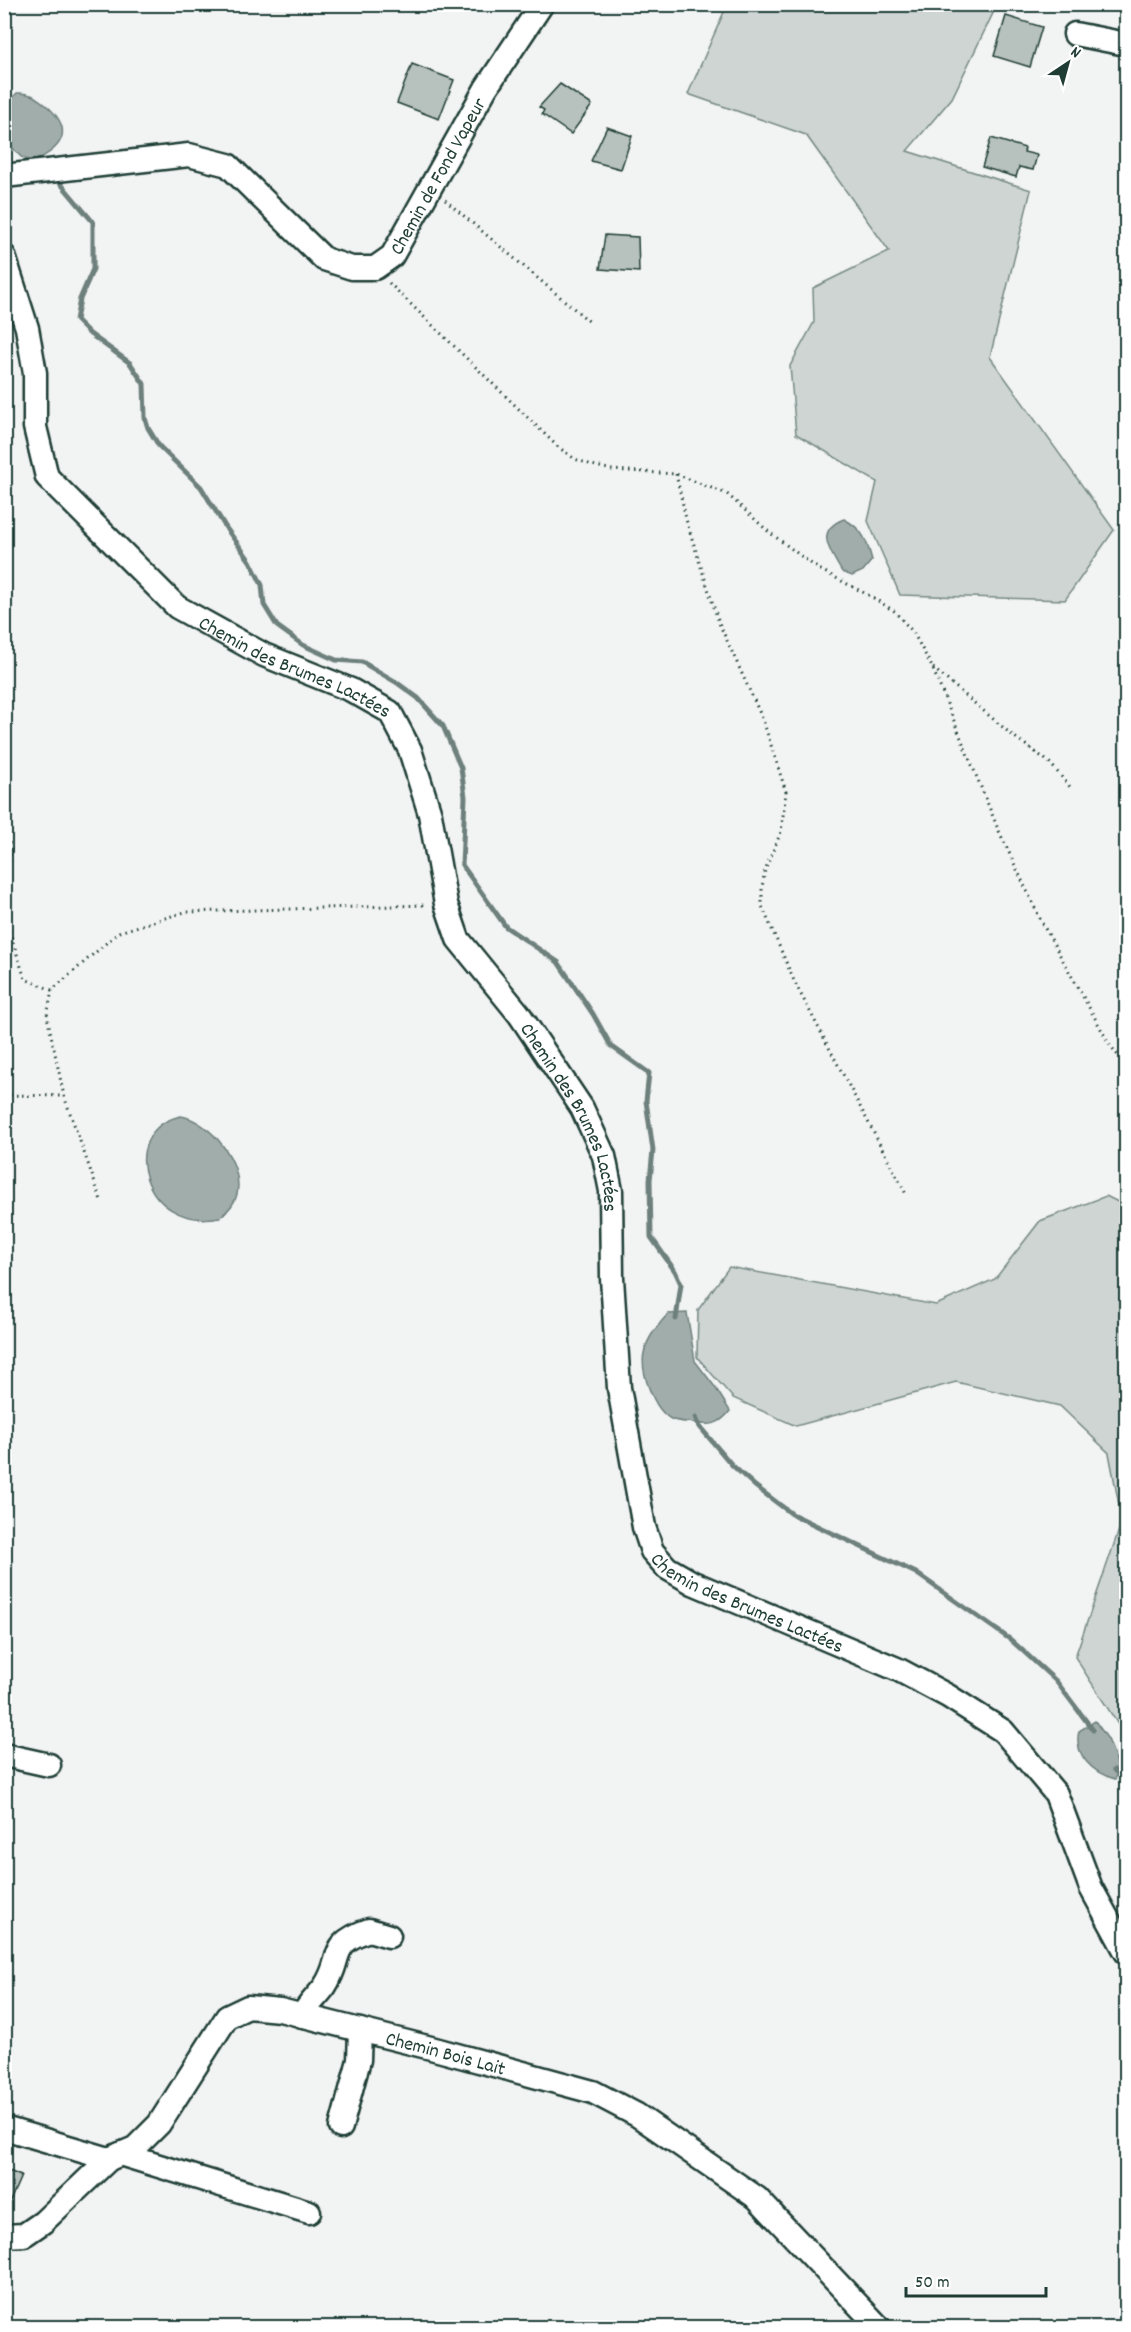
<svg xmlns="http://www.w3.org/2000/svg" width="1131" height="2332" font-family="Dekko,sans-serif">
<rect width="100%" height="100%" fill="#f2f3f3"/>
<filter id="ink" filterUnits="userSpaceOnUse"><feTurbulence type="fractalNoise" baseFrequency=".0167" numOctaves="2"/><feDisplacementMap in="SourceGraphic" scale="12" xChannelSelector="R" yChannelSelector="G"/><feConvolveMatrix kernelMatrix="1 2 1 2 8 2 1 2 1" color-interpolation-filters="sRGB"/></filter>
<g filter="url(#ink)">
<path fill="#ced5d3" stroke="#768984" stroke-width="1.5" d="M727,5H997L952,98L907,151L1031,190L990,357L1114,530L1065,600L900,595L868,521L877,482L796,434L790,366L814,322L813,288L889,251L806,135L688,94Z
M1106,1196L1126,1206V1737L1075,1657L1122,1521L1109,1453L1060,1406L956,1382L796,1426L733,1398L697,1357L698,1310L729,1267L936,1305L995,1279L1040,1221Z"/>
<path fill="#a1adaa" stroke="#6d807b" stroke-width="1.5" d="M17,93C31,92 37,98 47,106C75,131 62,149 32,162L21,157L8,143C7,127 3,104 17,93Z
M844,519C863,529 867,541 872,560L863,571L852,576L842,572C831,552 813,531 844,519Z
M181,1116C210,1121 244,1163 237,1194C235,1204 228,1211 220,1217C142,1233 115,1130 181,1116Z
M687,1313L695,1361L715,1387L730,1411C719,1425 711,1426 694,1423C687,1422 677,1422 671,1419C654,1410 640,1372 644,1353C647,1338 658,1325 668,1314Z
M1095,1721L1108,1739L1120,1770L1115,1779C1093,1773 1073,1755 1079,1731Z"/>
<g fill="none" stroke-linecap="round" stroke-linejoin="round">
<path stroke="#6d807b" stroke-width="5" d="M56,178L93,222V269L80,299L76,320L90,334L130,363L144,384L145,418L148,428L159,446L201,487L226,528L250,561L262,585L264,605L277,626L303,645L336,660L362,662L396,682L418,698L443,726L461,768L465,797L462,865L506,927L558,962L593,1014L611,1046L649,1073L646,1101L653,1150L650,1180L651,1237L675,1271L681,1284L676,1319
M696,1418L700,1427L732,1465L755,1486L792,1514L916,1573L1011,1640L1056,1681L1093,1730
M1114,1770L1126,1782"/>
</g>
<path fill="#b7c1bd" stroke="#1f3d34" stroke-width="1.5" d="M1006,16L1042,27L1030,67L994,56Z
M412,64L454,80L439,119L397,103Z
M560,84L592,105L571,134L542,114L544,110L539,107Z
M607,127L632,136L621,169L591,161Z
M991,138L1025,148L1024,152L1037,155L1033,170L1019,167L1016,177L982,167Z
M605,235L638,237L639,272L600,269Z
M4,2169L21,2176L4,2215Z"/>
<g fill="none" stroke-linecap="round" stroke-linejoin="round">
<g stroke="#1f3d34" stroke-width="27">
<g id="street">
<path d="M1075,34L1126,44"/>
<path id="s1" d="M4,176L189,155L228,165L324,259L352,268H375L392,256L486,88L542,4"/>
<path id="s2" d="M4,256L27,328L35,373V427L47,477L177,607L264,655L351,690L390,712L410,750L430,814L446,904L458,939L519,1014L582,1108L604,1156L611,1191L612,1278L619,1388L644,1527L652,1551L667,1568L693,1583L899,1670L948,1696L1003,1731L1056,1794L1091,1888L1126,1952"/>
<path d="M4,1755L49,1765"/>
<path d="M302,2016C308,2004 317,1997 325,1986C344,1957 327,1944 369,1930L389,1936"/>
<path d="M341,2127L359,2060L360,2030"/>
<path id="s3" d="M4,2128L109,2159L135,2148L159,2124L227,2017L248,2007L280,2010L431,2048L593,2092L637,2115L757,2198L879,2327"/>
<path d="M120,2154L309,2212"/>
<path d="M4,2236L24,2235L43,2222L109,2159"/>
</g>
</g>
<path stroke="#1f3d34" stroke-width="3" stroke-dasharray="1.5 4.5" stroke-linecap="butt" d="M445,200L591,323
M389,283L558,447L575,459L592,465L612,470L676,474L727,494L769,532L817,568L872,597L894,611L913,632L932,667L998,829L1042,923L1110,1045L1126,1066
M676,474L687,523L719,623L763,720L786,792L781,832L765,870L762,887V906L795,983L906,1194
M933,668L1012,735L1049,762L1071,788
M4,840L11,844L5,917L25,979L52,990L119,932L185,912L426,905
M52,990L47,1016L64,1096L102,1203
M4,1095L64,1096"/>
<use href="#street" stroke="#fff" stroke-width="22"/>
</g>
</g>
<g text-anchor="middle" stroke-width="4.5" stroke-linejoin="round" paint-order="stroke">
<g font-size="20" fill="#1f3d34" stroke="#fff">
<text dy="7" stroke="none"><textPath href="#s1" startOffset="526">Chemin de Fond Vapeur</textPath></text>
<text dy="7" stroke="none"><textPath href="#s2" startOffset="543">Chemin des Brumes Lactées</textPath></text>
<text dy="7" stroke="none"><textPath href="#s2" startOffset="1101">Chemin des Brumes Lactées</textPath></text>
<text dy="7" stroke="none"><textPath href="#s2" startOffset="1659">Chemin des Brumes Lactées</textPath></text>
<text dy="7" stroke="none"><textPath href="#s3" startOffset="525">Chemin Bois Lait</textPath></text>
</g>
</g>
<rect width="1131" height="2332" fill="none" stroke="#fff" stroke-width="24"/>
<rect x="12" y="12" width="1107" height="2308" fill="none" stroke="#1f3d34" stroke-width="2" filter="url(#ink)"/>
<g transform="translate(1068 63) rotate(36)" stroke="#ffffff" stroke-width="4.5" paint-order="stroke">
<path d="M0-4.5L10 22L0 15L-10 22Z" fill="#1f3d34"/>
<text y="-9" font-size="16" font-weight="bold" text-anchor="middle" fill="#1f3d34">N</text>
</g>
<path d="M906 2287v9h140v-9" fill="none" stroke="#1f3d34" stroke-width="3"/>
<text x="915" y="2287" font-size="18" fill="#1f3d34" stroke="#ffffff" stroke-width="4.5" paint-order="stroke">50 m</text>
</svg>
